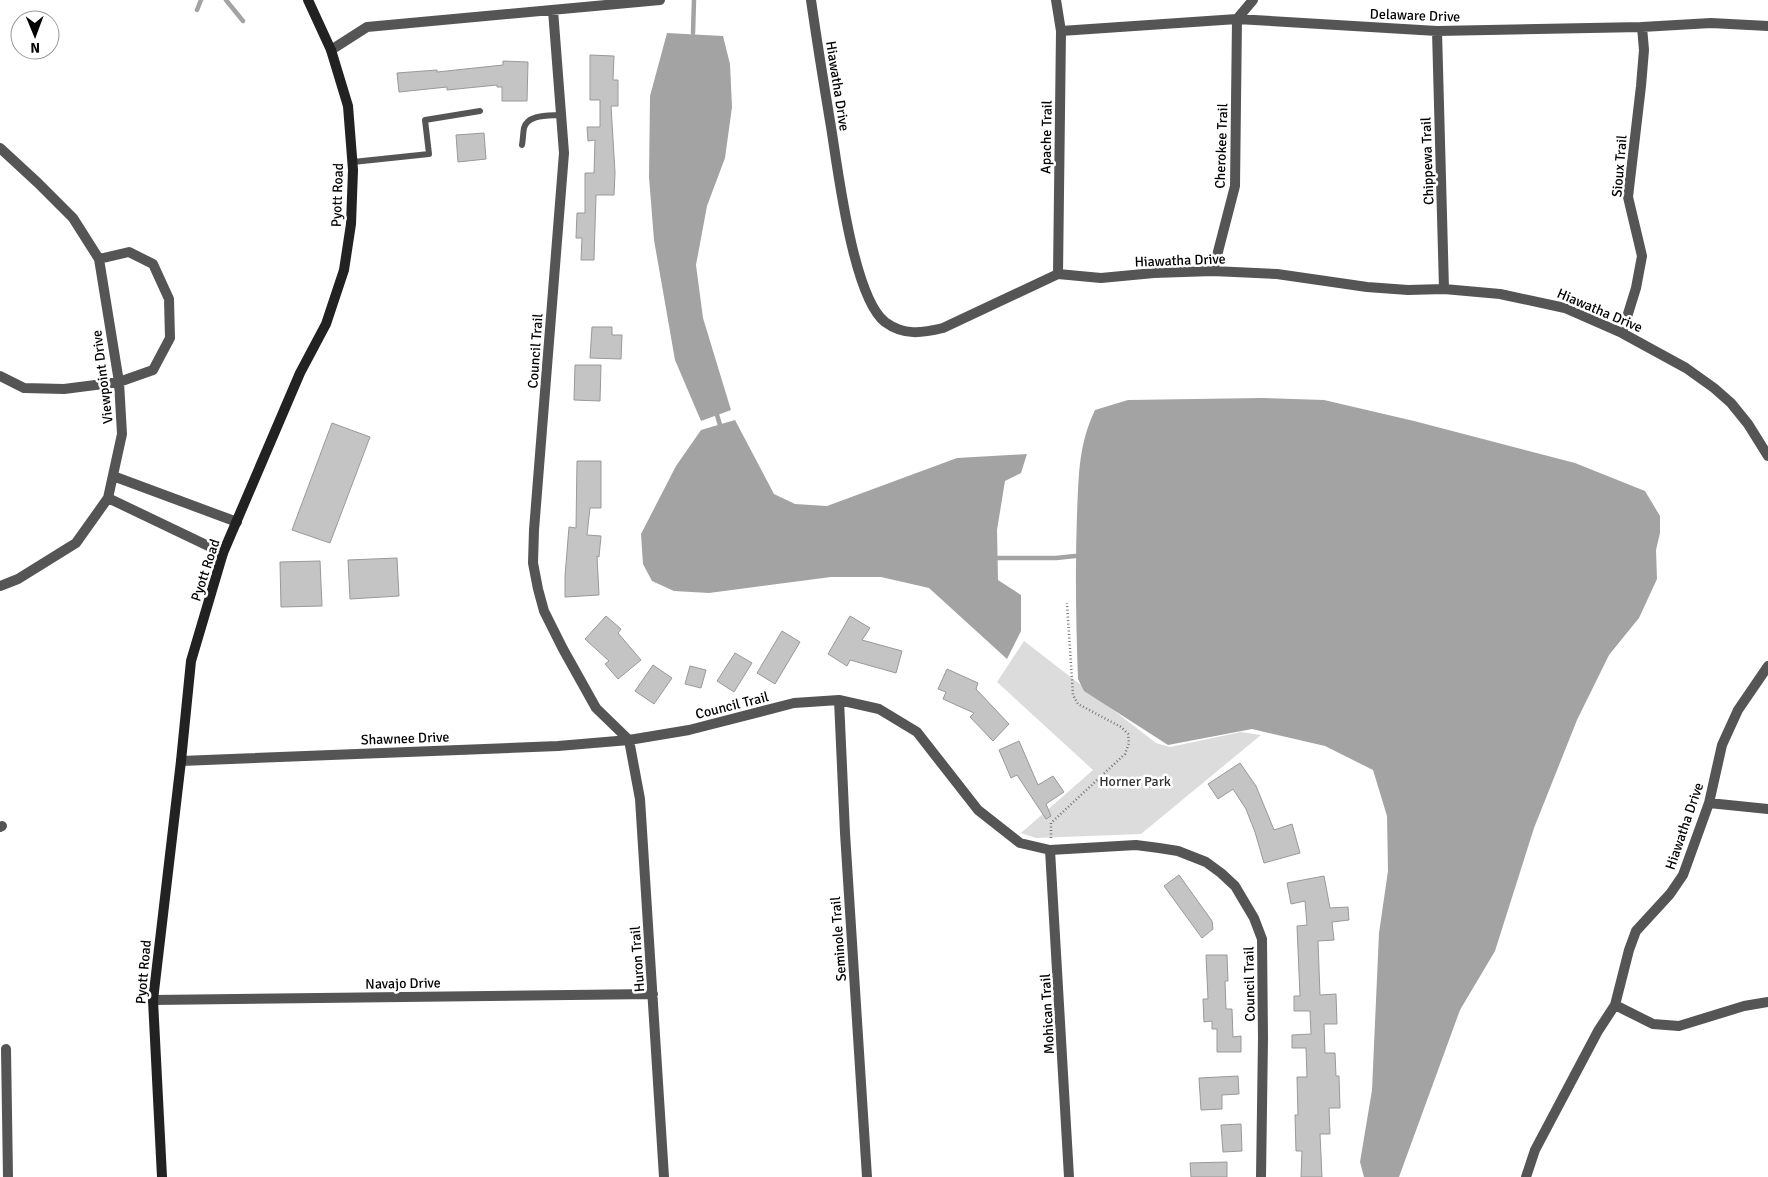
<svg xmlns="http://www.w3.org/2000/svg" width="1768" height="1177" font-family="Signika,sans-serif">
<rect width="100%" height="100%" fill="#fff"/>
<path fill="#dcdcdc" d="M1024,641L1156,743L1170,747L1241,732L1261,735L1141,834L1036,838L1021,833L1093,770L997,682Z"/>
<path fill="#a3a3a3" d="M667,33L723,36L730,64L732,107L725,158L707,206L696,265L703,318L731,410L701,421L675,360L654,240L649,177L650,96Z
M1262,398L1324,400L1414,421L1575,463L1645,491L1660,516V533L1656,550L1657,579L1639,618L1609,655L1577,720L1534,828L1495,951L1460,1010L1399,1177H1364L1360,1162L1372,1090L1379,933L1388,871L1387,816L1373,770L1325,746L1252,729L1168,745L1084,691L1078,679C1076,624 1075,569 1077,514C1079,475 1078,446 1095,410L1128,400Z
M735,420L774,494L795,504L827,506L957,458L1027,454L1021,473L1005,481L997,530L998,580L1021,595V631L1007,659L929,588L881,577H831L709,593L674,591L652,581L643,564L641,534L676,466L701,430Z"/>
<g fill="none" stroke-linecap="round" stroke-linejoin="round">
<path stroke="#a3a3a3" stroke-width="4.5" d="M226,0L243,21
M197,10L201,0
M693,33L694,0
M717,415L720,425
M997,558H1056L1075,556"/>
</g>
<path fill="#c4c4c4" stroke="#999" d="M590,55L614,56L613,80H618V106H611L615,173L614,195H596L594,260H581L582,238H576L577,213H585V173H594L595,140L588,141L587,127H600V100H590Z
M503,61L528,62L527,101H502V87H497V85L447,90V87L399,92L397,73L437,70V72L503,65Z
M484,133L486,159L458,162L456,135Z
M592,327H612V335H622L621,359L590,358Z
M575,365H601L600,401L574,400Z
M332,423L370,437L330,543L292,530Z
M577,461H601V508H590L587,535L601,536L599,557L597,556L599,595L565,597V576L569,527L576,528Z
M397,558L399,596L350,599L348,560Z
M320,561L322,606L281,607L280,562Z
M606,616L621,629L618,633L641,660L618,679L605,664L609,661L585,639Z
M850,616L870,628L862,640L902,651L896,673L850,660L847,666L828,654Z
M782,631L800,642L775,684L757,673Z
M735,653L752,663L734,692L717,681Z
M653,665L672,678L654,704L635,691Z
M690,666L706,670L701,688L685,684Z
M947,669L978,683L976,689L1009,724L993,741L970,717L974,713L943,699L946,692L938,689Z
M1019,741L1038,785L1053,776L1064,792L1046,804L1051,816L1046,819L1017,775L1011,778L999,750Z
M1240,763L1256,786L1274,830L1292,824L1300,853L1264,863L1255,832L1246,809L1233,789L1218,799L1208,784Z
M1179,875L1212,921L1213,929L1202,938L1164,886Z
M1324,876L1330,908L1348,907L1349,920L1332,922L1334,940L1318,941L1320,995L1336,994L1337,1024H1324L1325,1053H1335L1336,1076H1339L1340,1108H1329L1330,1134H1320L1322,1177H1301L1302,1151H1296L1295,1115H1298L1297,1077H1307L1306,1048H1292V1035L1311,1034L1310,1011H1294V996H1300L1297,926L1307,925L1305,901L1291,904L1287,883Z
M1206,955H1227L1228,981H1225L1226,1009H1232L1233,1037L1241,1036V1052H1217V1029H1212V1021L1204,1022L1203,999H1208Z
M1238,1076L1239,1094L1222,1095V1109L1201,1110L1199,1078Z
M1241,1124L1242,1151L1223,1152L1221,1125Z
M1227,1162V1177H1191L1190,1163Z"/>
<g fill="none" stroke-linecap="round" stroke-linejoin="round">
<path stroke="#777" stroke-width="2.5" stroke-dasharray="1 2.5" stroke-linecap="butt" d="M1051,838V823L1125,754L1129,743L1128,734L1121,727L1078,704L1073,695L1067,603"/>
<path stroke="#555" stroke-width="6" d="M522,145C523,140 523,133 524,128C528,114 549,116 561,115
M353,162L429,154L425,120L480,111"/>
<path stroke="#555" stroke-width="10" d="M811,0C817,42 824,85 831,127C838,170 853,297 885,322C904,336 922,333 943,328L1058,274L1101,278L1154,273L1213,271L1277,274L1367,287L1408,290L1444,289L1500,294L1565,308L1622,333L1686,368L1714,388L1731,403L1748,424L1768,456
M1056,0L1061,31L1058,274
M553,10L564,153L534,530L533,563L538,589L544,611L563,649L596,708L629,740
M1061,31L1237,19L1437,31L1642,27L1711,23L1768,26
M1437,31L1444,289
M331,50L367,27L660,0
M0,148L38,183L73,218L99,259L119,382L122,434L108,498L76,543L18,579L0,586
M1213,271L1235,186L1237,19L1253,0
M1622,333L1636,288L1642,256L1628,197L1641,86L1644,50L1642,27
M0,376L24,388L64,389L119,382L153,370L170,338L169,299L153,264L129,252L99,259
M113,476L237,522
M108,498L223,553
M839,700L845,833L867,1177
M629,740L640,799L664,1177
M181,761L558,746L629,740L689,730L794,703L839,700L879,709L917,732L978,810L1020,843L1050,850L1136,845L1159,848L1178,851L1206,862L1221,873L1235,886L1254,918L1262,939L1263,1038L1261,1177
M1709,803L1768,809
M0,827L2,826
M1050,850L1069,1177
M153,1000L653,994
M1615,1005L1653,1024L1679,1026L1744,1006L1768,1002
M6,1049L8,1177
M1526,1177L1535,1150L1598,1031L1615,1005L1629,950L1636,931L1670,894L1683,875L1709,803L1722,745L1738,710L1768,666"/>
<path stroke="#222" stroke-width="10" d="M162,1177L153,1000L181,761L191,661L223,553L300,373L326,324L344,270L351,224L353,170L348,106L331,50L308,0"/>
</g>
<g text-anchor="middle" stroke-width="5" stroke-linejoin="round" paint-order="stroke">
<g font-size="14" fill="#000" stroke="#fff">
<text transform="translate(1415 15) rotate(2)" y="5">Delaware Drive</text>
<text transform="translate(838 86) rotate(81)" y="5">Hiawatha Drive</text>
<text transform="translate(1046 137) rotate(-89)" y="5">Apache Trail</text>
<text transform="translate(1221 146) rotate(-88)" y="5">Cherokee Trail</text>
<text transform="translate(1427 161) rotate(-92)" y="5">Chippewa Trail</text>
<text transform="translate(1619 166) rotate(-85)" y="5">Sioux Trail</text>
<text transform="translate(337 195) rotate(-88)" y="5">Pyott Road</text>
<text transform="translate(1180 260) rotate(-2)" y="5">Hiawatha Drive</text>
<text transform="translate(1600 310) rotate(23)" y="5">Hiawatha Drive</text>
<text transform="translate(535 351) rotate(-86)" y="5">Council Trail</text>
<text transform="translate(102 377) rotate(-97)" y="5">Viewpoint Drive</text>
<text transform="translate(205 570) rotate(-72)" y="5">Pyott Road</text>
<text transform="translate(732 705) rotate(-14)" y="5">Council Trail</text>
<text transform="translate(405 738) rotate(-2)" y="5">Shawnee Drive</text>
<text transform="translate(1684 826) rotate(-71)" y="5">Hiawatha Drive</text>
<text transform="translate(838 939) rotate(-94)" y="5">Seminole Trail</text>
<text transform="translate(637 959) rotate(-94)" y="5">Huron Trail</text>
<text transform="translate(143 972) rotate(-85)" y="5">Pyott Road</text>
<text transform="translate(403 983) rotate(-1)" y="5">Navajo Drive</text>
<text transform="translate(1249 984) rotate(-91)" y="5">Council Trail</text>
<text transform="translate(1047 1014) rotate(-93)" y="5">Mohican Trail</text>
</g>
<g font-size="14" fill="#333" stroke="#fff">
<text x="1135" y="786">Horner Park</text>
</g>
</g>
<g transform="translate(35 35) rotate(179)"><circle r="24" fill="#ffffff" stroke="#999999"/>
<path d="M0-4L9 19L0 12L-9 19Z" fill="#000000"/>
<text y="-8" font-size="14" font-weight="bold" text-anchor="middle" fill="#000000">N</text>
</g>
</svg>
